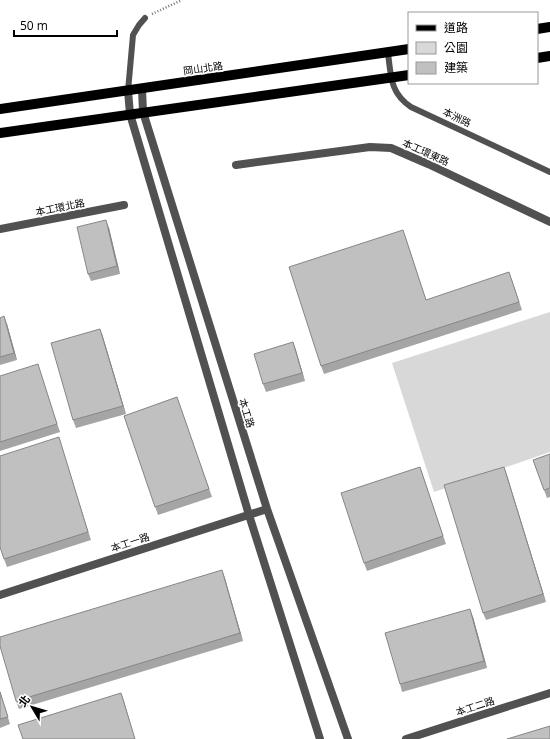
<svg xmlns="http://www.w3.org/2000/svg" width="550" height="739" font-family="'Open Sans','Noto Sans TC',sans-serif">
<rect width="100%" height="100%" fill="#fff"/>
<path fill="#d8d8d8" d="M550,312V452L434,492L392,363Z"/>
<g fill="none" stroke-linecap="round" stroke-linejoin="round">
<path stroke="#737373" stroke-width="2.5" stroke-dasharray="1 2" stroke-linecap="butt" d="M152,14L182,0"/>
<path stroke="#515151" stroke-width="6" d="M388,53C391,76 390,93 411,107L550,172
M128,91L133,35L139,25L145,18"/>
<path stroke="#515151" stroke-width="8" d="M142,89L143,112L267,509L348,739
M128,91L130,114L249,515L320,739
M236,165L370,147L391,148L428,164L550,222
M0,229L124,205
M0,595L267,509
M406,739L550,693"/>
<path stroke="#000" stroke-width="10" d="M537,29L550,27
M537,58L550,56
M0,109L409,49
M0,133L409,75"/>
</g>
<path fill="#a5a5a5" d="M109,228L120,274L91,281L88,274Z
M406,238L426,300L512,280L522,310L324,374L321,366Z
M0,318L7,324L17,360L0,365Z
M100,329L103,337L126,414L76,428L73,420Z
M293,342L305,381L266,392L263,384Z
M40,372L60,432L0,451V376Z
M177,397L212,497L158,515L124,416Z
M61,445L91,540L7,567L4,559Z
M550,454V497L547,498L533,460Z
M420,467L446,544L367,571L364,563Z
M504,467L546,602L486,620L483,613Z
M222,570L243,641L19,709L16,701Z
M473,617L487,668L402,692L400,684Z
M0,691L10,724L0,728Z"/>
<path fill="#868686" d="M106,220L109,228L120,274L117,266Z
M4,316L7,324L17,360L14,353Z
M100,329L103,337L126,414L123,406Z
M293,342L296,350L305,381L302,373Z
M504,467L507,475L546,602L543,594Z
M222,570L225,578L243,641L240,633Z
M470,609L473,617L487,668L484,661Z
M121,693L124,701L135,739Z"/>
<path fill="#c0c0c0" stroke="#868686" d="M106,220L117,266L88,274L77,227Z
M403,230L426,300L509,272L519,302L321,366L289,267Z
M4,316L14,353L0,357V318Z
M100,329L123,406L73,420L51,343Z
M293,342L302,373L263,384L254,354Z
M38,364L57,424L0,442V376Z
M177,397L209,489L155,507L124,416Z
M59,437L88,532L4,559L0,547V456Z
M550,454V488L544,490L533,460Z
M420,467L443,536L364,563L341,493Z
M504,467L543,594L483,613L444,485Z
M222,570L240,633L16,701L0,646V637Z
M470,609L484,661L400,684L385,633Z
M0,692L8,717L0,719Z
M121,693L135,739H23L18,725Z
M550,726V739H507Z"/>
<g text-anchor="middle" stroke-width="3.5" stroke-linejoin="round" paint-order="stroke">
<g font-size="10" fill="#000" stroke="#fff">
<text transform="translate(203 68) rotate(-8)" y="4">岡山北路</text>
<text transform="translate(457 117) rotate(25)" y="4">本洲路</text>
<text transform="translate(426 152) rotate(24)" y="4">本工環東路</text>
<text transform="translate(60 207) rotate(-11)" y="4">本工環北路</text>
<text transform="translate(247 413) rotate(73)" y="4">本工路</text>
<text transform="translate(130 542) rotate(-18)" y="4">本工一路</text>
<text transform="translate(475 706) rotate(-18)" y="4">本工二路</text>
</g>
</g>
<rect x="408" y="12" width="130" height="72" fill="#ffffff" stroke="#999999"/>
<rect x="416" y="25" width="20" height="6" fill="#000000" stroke="#999999"/>
<text x="444" y="32" font-size="12" fill="#000000">道路</text>
<rect x="416" y="42" width="20" height="12" fill="#d8d8d8" stroke="#999999"/>
<text x="444" y="52" font-size="12" fill="#000000">公園</text>
<rect x="416" y="62" width="20" height="12" fill="#c0c0c0" stroke="#999999"/>
<text x="444" y="72" font-size="12" fill="#000000">建築</text>
<g transform="translate(32 707) rotate(308)" stroke="#ffffff" stroke-width="3" paint-order="stroke">
<path d="M0-3L7 15L0 10L-7 15Z" fill="#000000"/>
<text y="-6" font-size="11" font-weight="bold" text-anchor="middle" fill="#000000">北</text>
</g>
<path d="M14 30v6h103v-6" fill="none" stroke="#000000" stroke-width="2"/>
<text x="20" y="30" font-size="12" fill="#000000" stroke="#ffffff" stroke-width="3" paint-order="stroke">50 m</text>
</svg>
